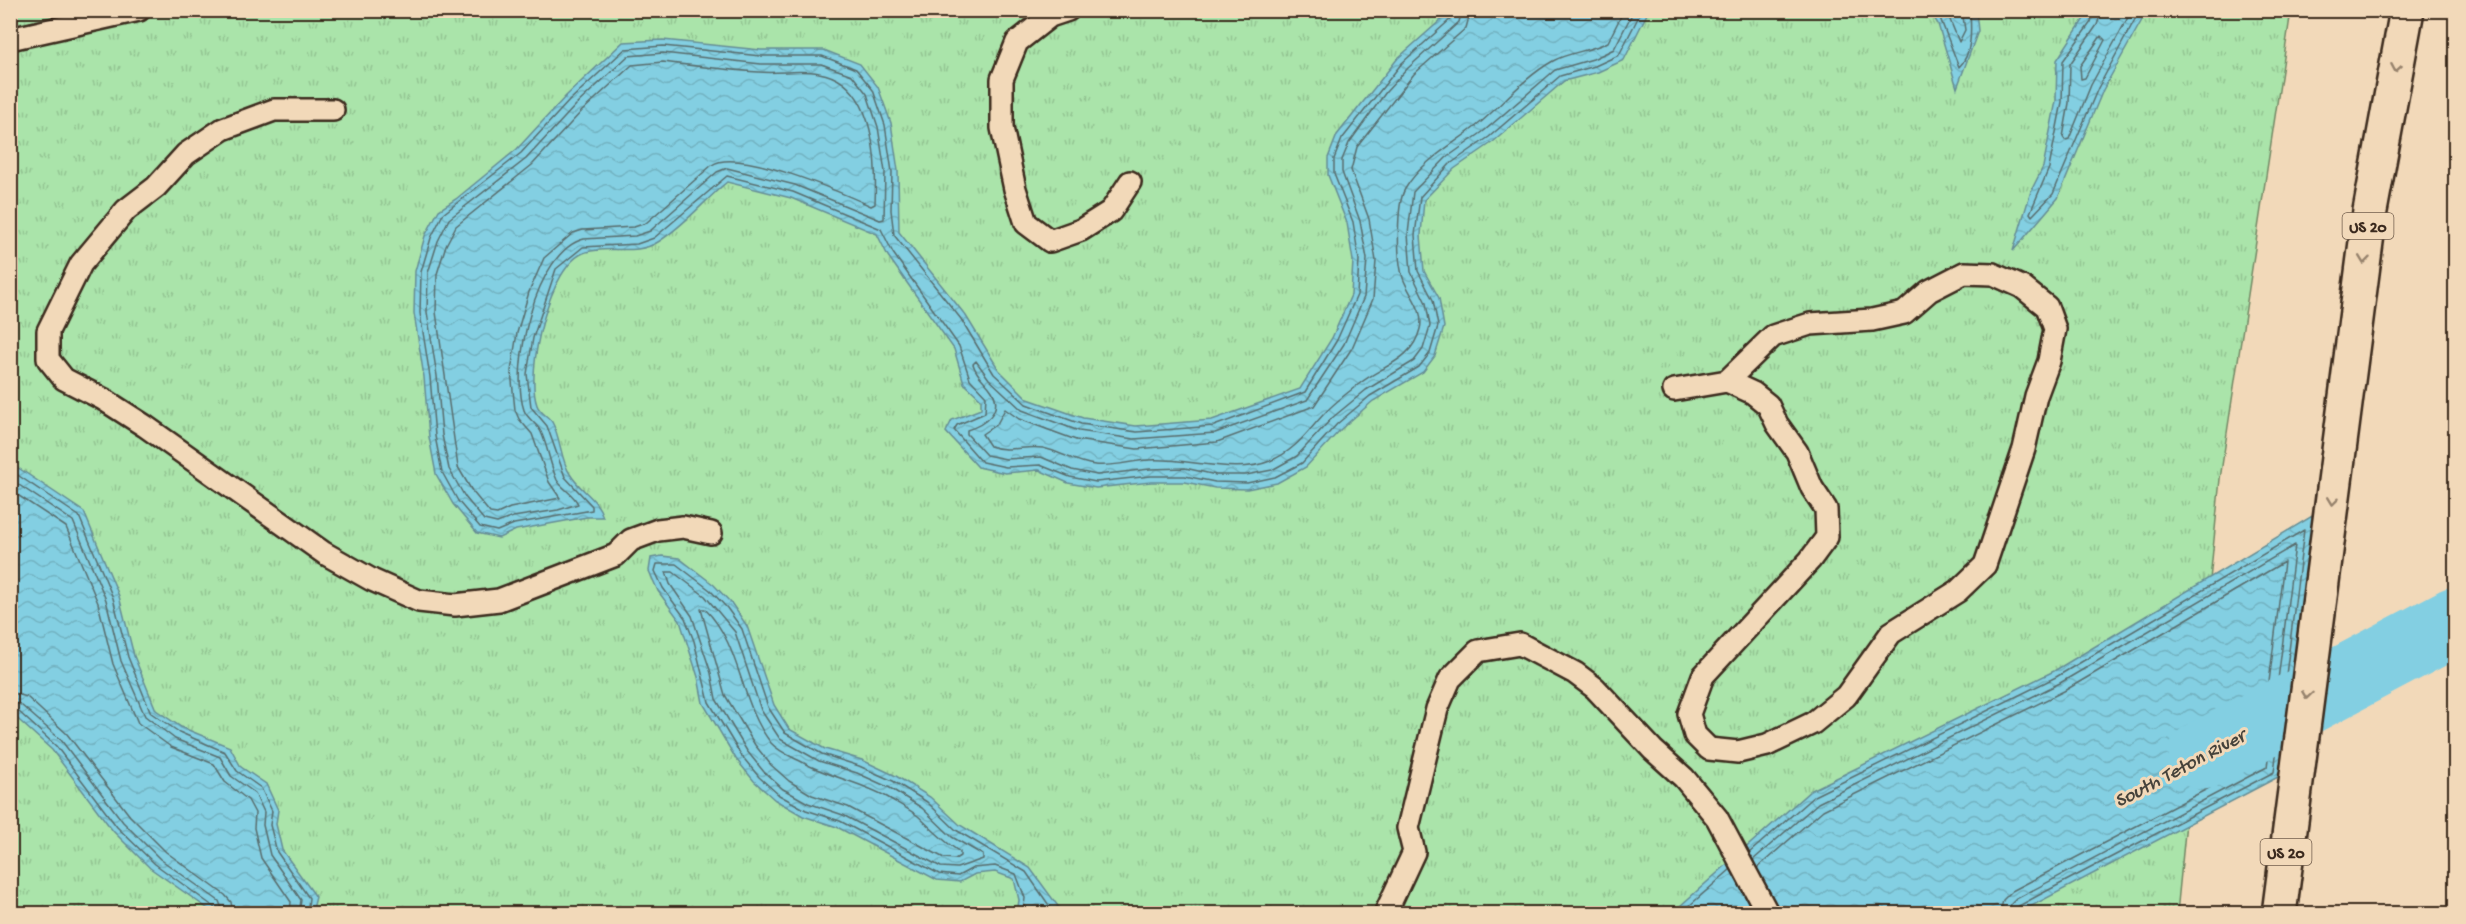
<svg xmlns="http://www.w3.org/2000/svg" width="2466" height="924" font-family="'Gochi Hand',sans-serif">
<defs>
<pattern id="grass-tufts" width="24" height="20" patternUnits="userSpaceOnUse" patternTransform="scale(1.5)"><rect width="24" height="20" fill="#aae4aa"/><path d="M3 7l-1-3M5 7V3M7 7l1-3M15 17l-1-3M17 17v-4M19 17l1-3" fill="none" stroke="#93c492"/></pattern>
<pattern id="water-waves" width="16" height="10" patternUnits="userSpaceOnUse" patternTransform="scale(1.5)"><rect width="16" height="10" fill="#83cfe2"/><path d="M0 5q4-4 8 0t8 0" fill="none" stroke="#72b2c1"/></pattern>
</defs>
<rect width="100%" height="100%" fill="#f2d9b9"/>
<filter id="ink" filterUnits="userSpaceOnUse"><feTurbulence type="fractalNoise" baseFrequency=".0167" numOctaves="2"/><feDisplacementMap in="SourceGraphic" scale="12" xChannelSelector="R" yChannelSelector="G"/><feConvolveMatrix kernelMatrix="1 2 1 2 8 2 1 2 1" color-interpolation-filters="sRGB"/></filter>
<g filter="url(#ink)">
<path fill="url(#grass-tufts)" stroke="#728764" stroke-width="1.5" d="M10,11H2291L2220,479L2177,913H11Z"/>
<path fill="url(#water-waves)" stroke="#668d94" stroke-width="1.5" d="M1451,11H1651L1647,14L1624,60L1598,72L1564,81L1493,142L1454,169L1424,200L1421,235L1424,271L1439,298L1444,327L1435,356L1423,372L1373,401L1341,429L1306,467L1277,483L1247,489L1215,488L1185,482H1151L1096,488L1068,483L1039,470L1005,473L978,467L946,432L952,420L981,409V399L964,383L954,349L888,256L877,234L791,198L727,182C704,201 684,226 658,242C636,256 610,245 586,252C549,263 525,372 537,405C539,412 548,416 552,422C561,438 560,459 570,474C580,491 597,497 603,517H587L516,530L499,538L477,533L453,504L436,474L429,437L424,377L414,313L415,271L425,236L439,210L456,199L517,149L566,96L623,42L663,40L761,50H824L860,64L878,87L891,123L898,171L899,232L966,316L999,370L1028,399L1083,418L1136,426L1212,420L1300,389L1332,338L1351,295L1353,261L1347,223L1328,175V158L1337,135L1398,58Z
M1930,11H1976L1978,31L1957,88L1938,24Z
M2089,11H2147L2103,90L2058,198L2013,251L2031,191L2043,167L2056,101L2057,60Z
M11,463L84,512L119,596L134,656L156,710L181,727L230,747L241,767L266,784L278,810L276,824L282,850L316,897L312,913H214L150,868L113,831L52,750L11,713Z
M2314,515L2280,776L2018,913L1671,914L1810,791L2054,671Z
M662,556L679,558L714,585L732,604L747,626L774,705L789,729L825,749L862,760L896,776L930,797L960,825L1030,868L1063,913H1017L1019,900L1014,879L995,872L975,874L960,882L937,880L837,827L803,816L775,800L754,781L736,759L703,703L698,677L680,621L658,591L649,571L651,558Z"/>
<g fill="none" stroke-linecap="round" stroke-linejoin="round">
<path stroke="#586c6c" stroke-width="1.5" d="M1455,10L1453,17L1402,63L1342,139L1334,159V174L1353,222L1359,260L1357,295L1337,340L1305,392L1214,426L1137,432L1081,424L1026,404L994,374L961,319L894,235L891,210L892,172L885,125L873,90L856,69L822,56H761L663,46L625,49L570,100L521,153L443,214L431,238L421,272L420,313L430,377L435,436L442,472L458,501L480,527L497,531L514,524L592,510V506L565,477L547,426L531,407L527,374L533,338L556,269L583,247L637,244L654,238L727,176L793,192L881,229L893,253L959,346L970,379L986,396L985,413L957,425L954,430L982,462L1006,467L1040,465L1070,477L1096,482L1151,476H1185L1215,482L1247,483L1275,477L1302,463L1337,424L1370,396L1419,367L1430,353L1438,326L1433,300L1418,271L1415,235L1420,197L1450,164L1489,137L1560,76L1595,66L1619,55L1642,10
M1462,10L1459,22L1408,68L1386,92L1349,143L1342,160V172L1360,221L1367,259L1364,297L1344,344L1307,400L1215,433L1134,439L1079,431L1022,410L989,379L976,361L973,364C977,377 985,380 992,391C1004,411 984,425 967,430V434L986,455L1006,459L1041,457L1072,470L1097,475L1150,469L1185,468L1216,475H1246L1272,470L1297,456L1332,418L1366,390L1414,361L1423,349L1430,326L1426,303L1411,272L1408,234L1413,192L1446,158L1484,131L1555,70L1593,59L1614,49L1634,10
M1471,10L1466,28L1414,74L1357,147L1351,170L1369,219L1376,261L1373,299L1352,348L1314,406L1217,442L1137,449L1076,440L1019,419L1005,409L997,424L982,434L990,446C1008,453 1025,445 1043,448C1061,452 1076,463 1095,465C1113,467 1131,461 1149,460C1188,457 1234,476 1270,461C1295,451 1307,432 1324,414C1334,403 1347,393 1359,384C1383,365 1412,361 1420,329C1425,310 1409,295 1403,278C1397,261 1396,204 1405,189C1423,159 1455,144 1480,123C1503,103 1526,76 1553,61C1569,52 1591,51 1608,42L1624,10
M1937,10L1959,67C1973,54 1971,28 1970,10
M1946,10L1959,42L1965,30L1962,10
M2094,10L2091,22L2063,61L2062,102L2049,168L2030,213L2032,216L2053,194L2098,88L2140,10
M2102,10L2097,25L2070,64L2069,103L2063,137L2065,140L2069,139L2091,85L2132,10
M2101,36L2105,40L2085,78L2081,79L2080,66Z
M663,53L761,64H821L852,75L867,94L878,127L885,172L884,219L880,220L795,185L727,168L717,172L650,231L635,236L584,239C535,251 510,368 524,410C527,419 537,423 541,432C548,447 550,465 557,480C562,489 574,494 578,504L558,510L513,517L497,523L484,520L465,497L449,469L442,435L437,376L427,312L428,273L438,241L449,219L526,159L576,105L628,56Z
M663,62C695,66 727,70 759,72C779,74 800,69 819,73C875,82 877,160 875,204L871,206C842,193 738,147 712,165L646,223L634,227L583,230L573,233L544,258L529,292L517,333L511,371L515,410L519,419L532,434L549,482L560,498L510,508L497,514L490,513L472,491L458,467L436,312L437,274L446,245L456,226L532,165L582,111L632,65Z
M10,470L79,516L113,598L128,657L151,713L179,732L225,752L237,771L261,788L272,811L270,825L277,852L309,898L307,914
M10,479L73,521L106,600L121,661L145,716L175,739L220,757L231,776L255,793L264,812L263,825L270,855L301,900L299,914
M10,490L66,527L98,603L113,664L138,723L171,747L214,764L225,782L248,800L255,813L254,828L261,858L291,902L290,914
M666,572H673L705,596L735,632L761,710L780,739L819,761L857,773L890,788L922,808L952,837L983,855V859L957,868L941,867L843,815L808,803L783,789L764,772L747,751L716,699L711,673L692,616L670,584Z
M701,609H705C742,646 739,702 771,743C779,752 792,757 802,762C829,777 860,782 887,797C897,803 909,809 918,816C932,829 944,842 960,852V856L955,859L944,858L848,807L812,795L789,781L771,765L755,745L725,695Z
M10,692L27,697L67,734L130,816L166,852L225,895L231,902L233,914
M10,701L21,705L61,740L123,822L160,859L219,901L224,914
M10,709L17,710L56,746L117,827L155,864L214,907L216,914
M1749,853L1814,796L2056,677L2304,530L2274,772L2041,894L2019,906L2016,914
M1753,860L1818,803L2060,683L2295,545L2267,767L2016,899L2011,904L2009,914
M1757,868L1823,810L2064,691L2284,562L2259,762L2012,891L2003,900L2000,914
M1023,914L1025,898L1016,874L995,866L973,868L958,876L939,874L840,821L806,810L779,795L759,777L741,755L709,702L694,641L685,618L663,588L655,571L657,564H676L710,590L727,608L742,629L768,707L785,733L822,754L859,766L893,781L927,802L956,830L1026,872L1055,914
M1680,914L1731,869"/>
<path stroke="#83cfe2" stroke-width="69" d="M2203,755L2456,621"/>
<g stroke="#3b2a1e" stroke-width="26">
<path id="service" d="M1068,10L1050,16L1017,42L1002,79V128L1015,189L1026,223L1050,241L1081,230L1111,211L1130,182
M10,39L139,10
M333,110H274L223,129L186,154L156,187L126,210L81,264L48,331V359L64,379L103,399L145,426L324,553L372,580L419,601L455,605L499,600L616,555L631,540L658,530L683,527L711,533
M1674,390L1727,381L1773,336L1810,324L1872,320L1904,313L1929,291L1964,273L1993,274L2022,287L2047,307L2055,329L2049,361L2036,396L2024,449L1985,565L1958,591L1891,633L1846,696L1813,723L1767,745L1738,752L1709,749L1695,735L1689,714L1703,676L1810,560L1827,537L1826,509L1812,488L1797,452L1777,424L1768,405L1753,393L1727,381
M1385,914L1414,852L1408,828L1437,709L1450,679L1478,651L1520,644L1575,673L1595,688L1653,750L1684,778L1717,818L1768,914"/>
</g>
<g stroke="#3b2a1e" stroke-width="38">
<path id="motorway" d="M2279,914L2370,211L2407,10"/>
</g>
<use href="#service" stroke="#f2d9b9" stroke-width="21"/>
<use href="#motorway" stroke="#f2d9b9" stroke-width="33"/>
</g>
<defs><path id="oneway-chevron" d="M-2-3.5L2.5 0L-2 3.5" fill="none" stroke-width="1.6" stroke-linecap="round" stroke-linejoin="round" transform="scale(1.5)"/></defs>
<g stroke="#96826c">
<use href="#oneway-chevron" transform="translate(2396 68) rotate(100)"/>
<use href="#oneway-chevron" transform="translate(2364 260) rotate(97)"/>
<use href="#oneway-chevron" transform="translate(2333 501) rotate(97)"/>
<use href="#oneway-chevron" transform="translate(2307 695) rotate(98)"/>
</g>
</g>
<g text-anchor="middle" stroke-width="6" stroke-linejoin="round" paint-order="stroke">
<g fill="#f2d9b9" stroke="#725e4c" stroke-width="1.5">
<rect x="2342.5" y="213" width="51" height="26" rx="4.5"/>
<rect x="2260.5" y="839" width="51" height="26" rx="4.5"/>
</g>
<g font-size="16" font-weight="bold" fill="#3b2a1e">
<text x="2368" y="232">US 20</text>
<text x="2286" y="858">US 20</text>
</g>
<g font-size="20" font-style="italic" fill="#46433b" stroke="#f2d9b9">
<text transform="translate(2179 767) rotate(-28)" y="7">South Teton River</text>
</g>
</g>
<rect width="2466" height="924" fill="none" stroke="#f2d9b9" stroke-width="36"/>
<rect x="18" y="18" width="2430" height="888" fill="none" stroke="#3b2a1e" stroke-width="2" filter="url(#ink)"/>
</svg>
